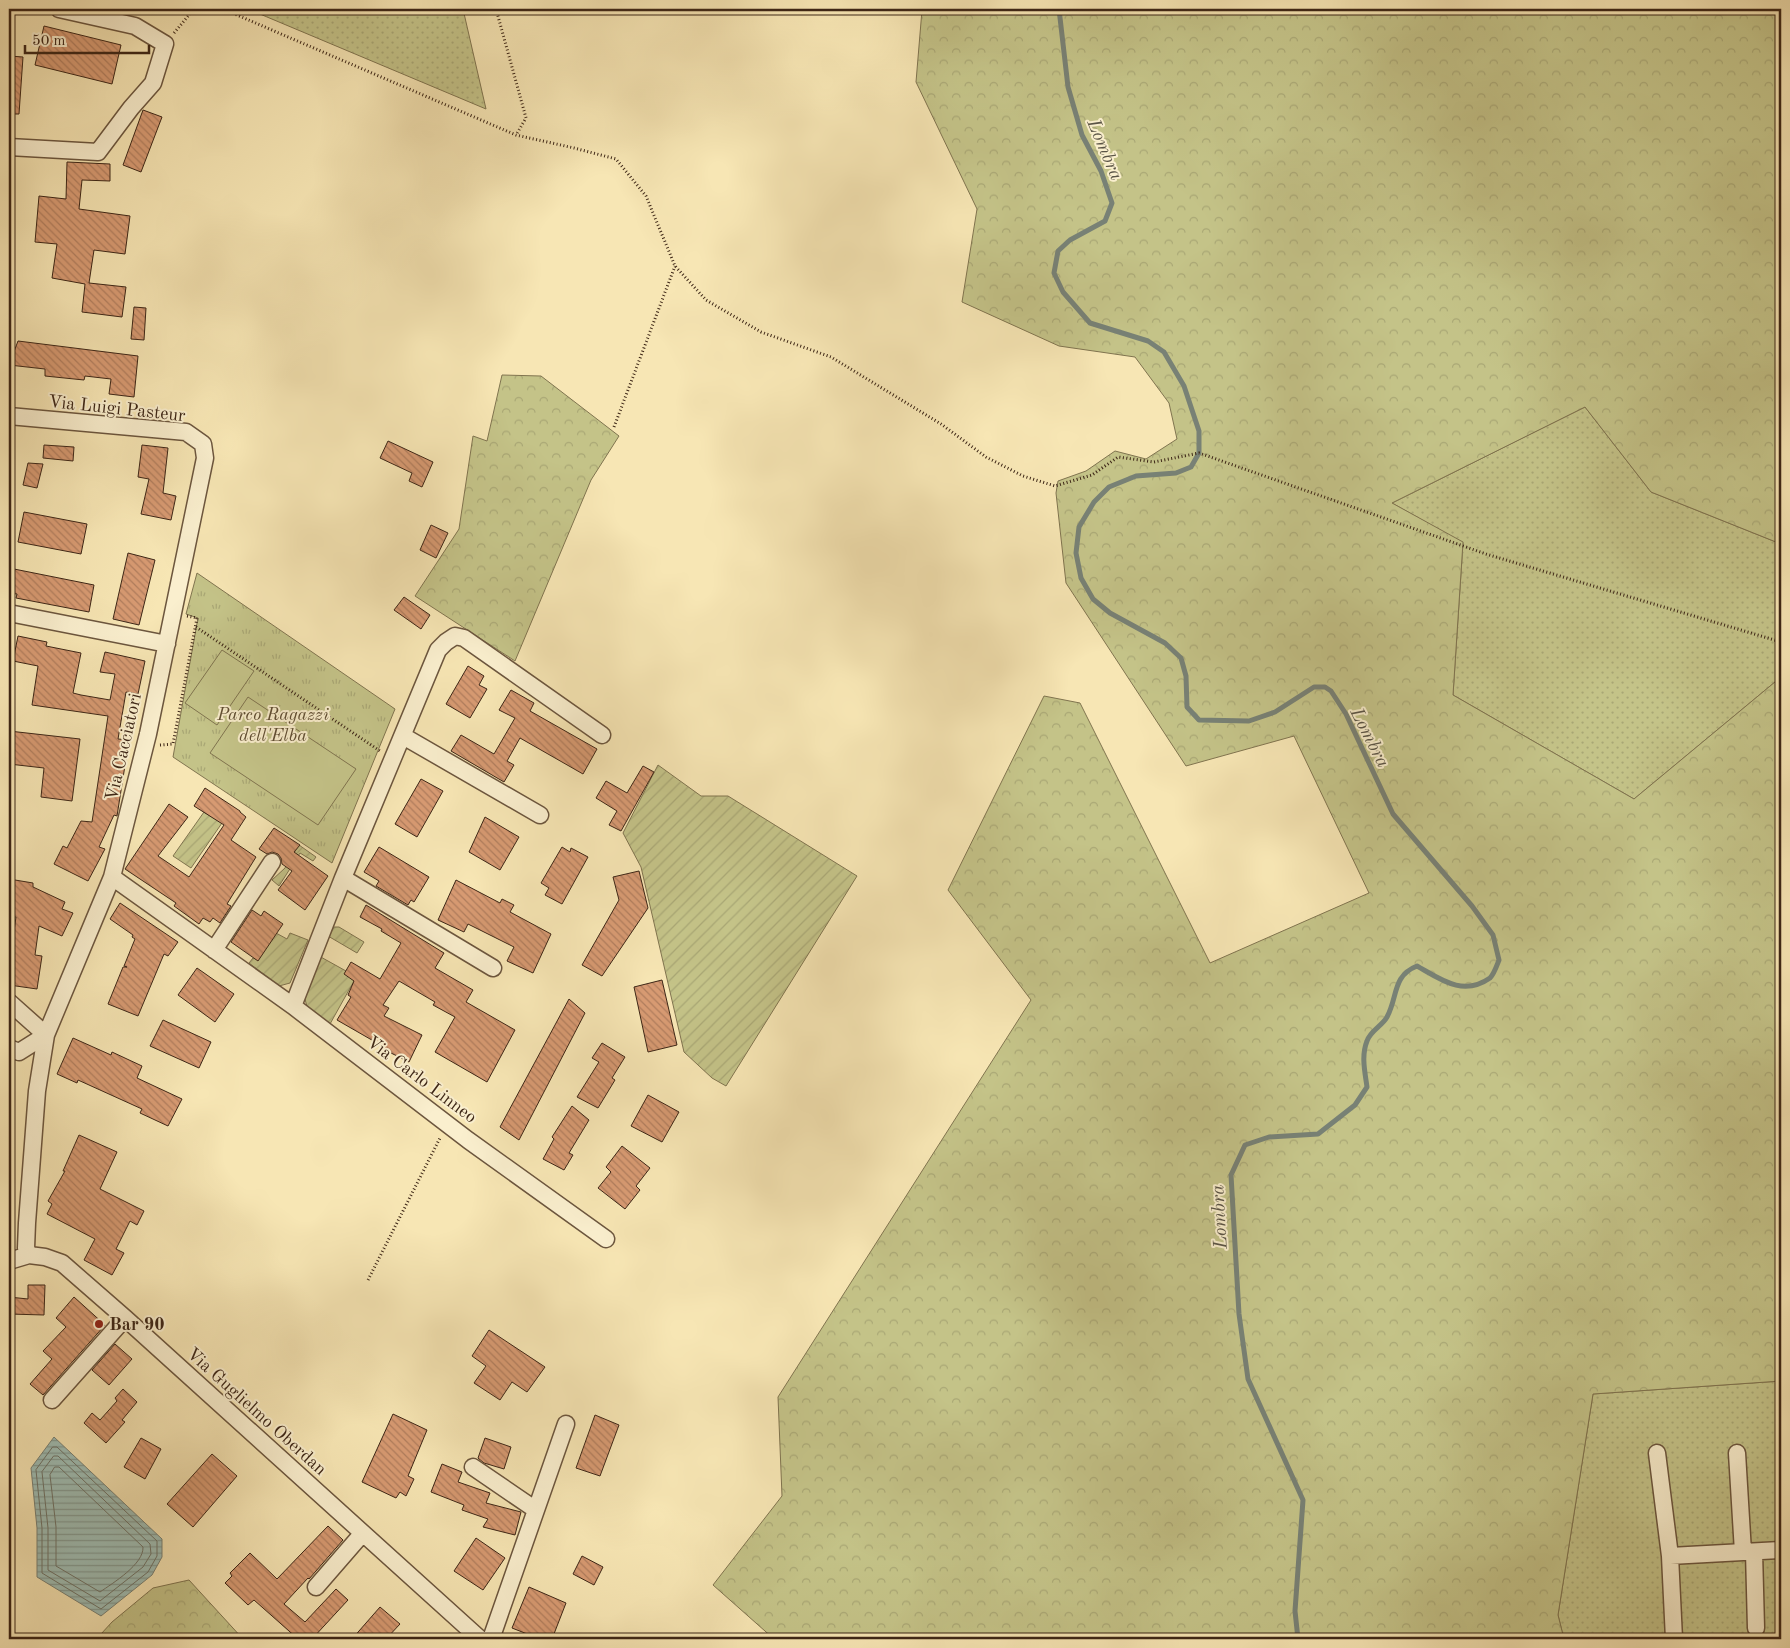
<svg xmlns="http://www.w3.org/2000/svg" width="1790" height="1648" font-family="'Old Standard TT',serif">
<defs>
<pattern id="grass-dots" width="8" height="8" patternUnits="userSpaceOnUse" patternTransform="scale(1.25)"><rect width="8" height="8" fill="#c4c388"/><path d="M2 2h.1M6 6h.1" fill="none" stroke="#a9a775" stroke-width="1.8" stroke-linecap="round"/></pattern>
<pattern id="forest-crowns" width="20" height="18" patternUnits="userSpaceOnUse" patternTransform="scale(1.25)"><rect width="20" height="18" fill="#c4c388"/><path d="M2 6a3 3 0 1 1 6 0M12 15a3 3 0 1 1 6 0" fill="none" stroke="#a9a775"/></pattern>
<pattern id="park-tufts" width="24" height="20" patternUnits="userSpaceOnUse" patternTransform="scale(1.25)"><rect width="24" height="20" fill="#c4c388"/><path d="M3 7l-1-3M5 7V3M7 7l1-3M15 17l-1-3M17 17v-4M19 17l1-3" fill="none" stroke="#a9a775"/></pattern>
<pattern id="garden-furrows" width="10" height="10" patternUnits="userSpaceOnUse" patternTransform="scale(1.25)"><rect width="10" height="10" fill="#c4c388"/><path d="M-1 1l2-2M0 10L10 0M9 11l2-2" fill="none" stroke="#a9a775"/></pattern>
<pattern id="water-rules" width="6" height="5" patternUnits="userSpaceOnUse" patternTransform="scale(1.25)"><rect width="6" height="5" fill="#9fbeb5"/><path d="M0 2.5h6" fill="none" stroke="#839a92"/></pattern>
<pattern id="building-back-hatch" width="6" height="6" patternUnits="userSpaceOnUse" patternTransform="scale(1.25)"><rect width="6" height="6" fill="#d79a72"/><path d="M-1 5l2 2M0 0l6 6M5-1l2 2" fill="none" stroke="#b07d5d"/></pattern>
</defs>
<rect width="100%" height="100%" fill="#f7e6b4"/>
<filter id="stains"><feTurbulence type="fractalNoise" baseFrequency=".004" numOctaves="4"/><feColorMatrix values="0 0 0 0 .2 0 0 0 0 .09 0 0 0 0 .02 0 0 0 .5 -.17"/></filter>
<radialGradient id="worn" r=".72"><stop offset=".6" stop-color="#630" stop-opacity="0"/><stop offset="1" stop-color="#630" stop-opacity=".3"/></radialGradient>
<path fill="url(#grass-dots)" stroke="#80744f" d="M248,9H463L486,109Z
M1585,407L1651,492L1781,544V677L1634,799L1453,695L1463,543L1392,503Z
M1781,1381V1639H1564L1558,1615L1593,1394Z"/>
<path fill="url(#forest-crowns)" stroke="#80744f" d="M1016,9H1781V464H1779L1781,544L1651,492L1585,407L1392,503L1463,542L1453,695L1634,799L1781,677V1381L1593,1394L1558,1615L1564,1639H774L713,1585L782,1496L778,1397L1031,1000L948,890L1044,696L1080,703L1210,963L1369,893L1294,736L1186,766L1066,583L1056,493L1058,481L1086,471L1115,451L1146,459L1177,439L1169,403L1135,357L1059,346L962,302L977,209L916,82L922,10L1015,13Z
M502,375L541,376L619,436L591,480L515,661L415,596L459,529L473,436L487,441Z
M189,1580L243,1639H102L101,1634L112,1622L153,1588Z"/>
<path fill="url(#park-tufts)" stroke="#80744f" d="M197,573L395,709L332,863L173,757L198,618L186,614Z"/>
<path fill="url(#garden-furrows)" stroke="#80744f" d="M658,765L701,796H728L857,876L726,1086L712,1078L684,1052L641,867L623,833Z
M204,812L222,823L191,868L173,856Z
M299,845L316,857L313,861L300,853L279,886L272,880L285,868Z
M334,927H339L364,942L357,953L328,936Z
M276,933L287,939L290,933L308,940L290,983L279,986L249,963L253,958L258,960Z
M319,956L346,971L354,981L330,1024L308,1010L303,992Z"/>
<path fill="#c4c388" stroke="#80744f" d="M222,650L254,671L217,725L185,703Z
M248,697L356,769L318,825L210,753Z"/>
<path fill="url(#water-rules)" stroke="#788175" d="M54,1437L162,1539V1557L152,1575L101,1616L37,1577V1528L31,1468Z"/>
<g fill="none" stroke-linecap="round" stroke-linejoin="round">
<path stroke="#6e7266" stroke-width="1" d="M53,1447H57L157,1541V1556L148,1572L101,1609L42,1573V1528L36,1470Z
M54,1456H58L150,1544L151,1554L143,1567L100,1601L48,1570V1528L42,1472Z
M55,1467H59L143,1547C144,1564 113,1583 100,1592L56,1566V1527L50,1475Z"/>
<path stroke="#788175" stroke-width="5" d="M1059,9L1068,87L1082,135L1101,171L1112,203L1105,221L1070,240L1058,251L1054,273L1063,292L1090,323L1148,341L1164,352L1184,386L1199,431V453L1191,467L1176,473L1136,476L1109,487L1094,502L1079,527L1076,553L1081,578L1093,599L1110,613L1165,643L1181,658L1186,676L1187,707L1199,720L1249,721L1275,712L1314,687H1325L1331,691L1346,714L1393,814L1472,906L1493,935L1499,960C1497,965 1494,974 1490,978C1463,997 1440,979 1417,966C1392,976 1398,997 1387,1017C1382,1026 1370,1031 1367,1041C1361,1056 1365,1072 1367,1087L1355,1105L1318,1134L1269,1137L1245,1145L1231,1175L1239,1314L1248,1379L1303,1500L1295,1611L1298,1639"/>
</g>
<path fill="url(#building-back-hatch)" stroke="#3d2616" d="M44,26L121,45L112,84L35,65Z
M9,56L23,57L19,114H9Z
M143,110L162,117L141,172L123,165Z
M67,162L110,164V181L82,180L79,209L130,216L125,254L94,250L89,283L126,287L122,317L82,312L85,284L52,278L57,244L35,242L39,196L66,199Z
M134,307L146,308L144,340L131,339Z
M18,341L138,356L134,397L109,394L111,379L85,376L84,380L45,376V369L9,365Z
M388,441L433,462L422,487L409,481L412,473L380,458Z
M44,445L74,447L73,461L43,458Z
M142,445L168,448L163,493L176,496L171,520L141,514L149,479L138,477Z
M28,463L43,464L37,488L23,485Z
M24,512L87,524L81,554L18,542Z
M431,525L448,533L436,558L420,550Z
M128,553L155,560L139,625L113,619Z
M9,568L94,585L89,612L16,598L17,594L9,593Z
M404,597L430,615L421,629L394,610Z
M18,636L47,642L46,646L81,653L73,693L81,695L110,700L115,674L100,672L105,652L145,661L138,694L126,692L118,739L129,740L117,816L114,815L99,847L105,849L88,881L54,864L63,846L67,848L81,821L92,822L108,716L32,705L38,666L13,661Z
M468,666L484,676L479,685L487,689L470,718L446,704Z
M511,690L534,703L530,711L597,749L583,774L520,738L507,761L514,765L504,782L451,751L461,735L494,754L515,718L499,710Z
M9,731L80,739L72,801L41,797L44,768L9,764Z
M643,766L654,772L621,831L609,825L617,811L596,798L606,781L627,793Z
M421,779L443,791L417,837L395,824Z
M205,788L240,811V812L246,817L231,840L256,857L227,904L231,906L220,923L213,918L210,922L203,918L199,924L174,906L176,903L125,869L169,804L188,817L158,856L189,877L224,825L194,806Z
M485,817L519,837L500,870L469,852Z
M274,828L300,845L294,852L328,876L305,910L278,890L292,871L282,864L281,858L278,854L272,852L267,854L259,849Z
M379,847L429,877L414,902L411,900L408,905L376,886L379,881L364,872Z
M562,847L570,852L571,848L588,857L562,904L545,895L549,888L541,883Z
M639,871L648,908L602,976L582,965L619,900L613,877Z
M9,879L33,883V887L65,902L62,909L73,913L62,936L39,926L35,955L42,956L37,989L9,985V966L16,917L9,916Z
M456,880L500,903L502,899L514,905L510,912L551,934L533,973L507,961L514,947L468,924L464,932L438,920Z
M120,903L178,942L168,956L164,954L138,1016L108,1004L123,967H127L124,966L135,939L132,937L133,935L110,919Z
M366,905L444,953L435,968L473,990L466,1002L515,1030L487,1082L435,1052L455,1017L433,1005L435,1002L399,981L383,1005L389,1008L384,1016L422,1035L409,1062L383,1049L384,1047L337,1020L351,997L348,995L354,981L344,974L351,962L380,979L401,943L381,931L382,929L360,917Z
M252,910L261,916L264,911L283,924L258,961L231,942Z
M197,968L234,994L215,1022L178,995Z
M662,980L677,1045L648,1052L634,987Z
M569,999L585,1013L519,1140L500,1127Z
M163,1020L211,1042L199,1068L150,1046Z
M73,1038L111,1055L112,1052L142,1066L137,1078L182,1099L168,1126L140,1113L142,1109L78,1080L77,1083L57,1074Z
M602,1043L625,1057L612,1078L615,1080L598,1108L577,1097L599,1062L592,1058Z
M648,1095L679,1112L662,1142L631,1126Z
M572,1106L589,1120L569,1153L573,1155L564,1170L543,1159L554,1139L552,1137Z
M79,1135L117,1152L100,1189L144,1211L137,1225L130,1221L116,1249L124,1253L112,1275L84,1260L95,1239L47,1214L52,1204L48,1201L65,1171H63Z
M622,1146L650,1168L636,1186L640,1190L625,1209L598,1188L611,1172L606,1167Z
M28,1285H45L44,1315L9,1314V1297L28,1299Z
M74,1297L105,1325L43,1395L30,1384L52,1359L43,1351L66,1327L56,1318Z
M489,1330L545,1367L527,1392L512,1382L500,1400L474,1383L486,1366L472,1356Z
M115,1344L132,1359L109,1385L92,1370Z
M123,1389L137,1402L122,1420L125,1422L106,1443L84,1423L92,1413L100,1420L117,1401L115,1398Z
M393,1414L427,1430L408,1476L414,1479L406,1496L400,1492L396,1498L362,1482Z
M595,1415L619,1425L600,1476L576,1468Z
M141,1438L161,1449L145,1479L124,1467Z
M485,1438L511,1447L504,1469L484,1463L478,1458Z
M212,1454L237,1476L193,1527L167,1504Z
M442,1464L462,1472L458,1482L490,1493L486,1503L521,1512L515,1535L483,1527L488,1519L462,1510L464,1505L431,1492Z
M328,1526L343,1540L309,1579L308,1578L284,1604L305,1622L336,1589L348,1600L312,1639H298L254,1600L248,1605L225,1583L232,1576L230,1573L250,1553L277,1579Z
M476,1538L505,1558L483,1590L454,1571Z
M582,1556L603,1567L594,1585L573,1574Z
M529,1587L566,1603L552,1639H540L512,1628Z
M380,1607L400,1624L386,1639H352Z"/>
<g fill="none" stroke-linecap="round" stroke-linejoin="round">
<g stroke="#6c563e" stroke-width="19">
<path id="minor" d="M9,147L98,152L131,108L153,83L165,44L135,26L59,9
M9,416L186,432L203,444L205,458L148,734L112,877L46,1035L37,1091L27,1223L26,1248L29,1255
M9,613L167,644
M403,736L540,815
M112,877L293,1006L468,1140L606,1239
M343,878L493,968
M214,950L272,862
M9,1002L46,1035
M293,1006L343,878L438,650L446,642L455,636L464,638L602,735
M9,1048L19,1052L46,1035
M9,1261L29,1255L45,1257L62,1263L125,1318L480,1639
M52,1400L125,1318
M1657,1453L1670,1556
M1737,1453L1743,1552
M473,1467L536,1510
M1754,1552L1756,1628
M316,1587L362,1534
M491,1639L566,1424
M1674,1639L1670,1556L1781,1550"/>
</g>
<path stroke="#3d2616" stroke-width="3" stroke-dasharray="1 2.5" stroke-linecap="butt" d="M223,9L516,135L574,148L616,159L646,196L675,266L706,300L761,332L831,357L941,424L986,457L1023,476L1055,486L1092,475L1118,457L1154,462L1199,453L1486,554L1781,642
M496,9L526,118L516,135
M174,33L194,9
M614,427L675,266
M196,627L380,751
M160,745L173,744L197,618L187,616
M368,1280L440,1138"/>
<use href="#minor" stroke="#faefce" stroke-width="16"/>
</g>
<circle fill="#8f2418" stroke="#faefce" stroke-width="2" cx="99" cy="1324" r="5"/>
<g text-anchor="middle" stroke-width="4" stroke-linejoin="round" paint-order="stroke">
<g font-size="18" fill="#3d2616" stroke="#faefce">
<text transform="translate(117 408) rotate(6)" y="6">Via Luigi Pasteur</text>
<text transform="translate(123 747) rotate(-77)" y="6">Via Cacciatori</text>
<text transform="translate(422 1079) rotate(37)" y="6">Via Carlo Linneo</text>
<text transform="translate(257 1411) rotate(42)" y="6">Via Guglielmo Oberdan</text>
</g>
<g font-size="18" font-style="italic" fill="#5f4d32" stroke="#faefce">
<text x="273" y="720">Parco Ragazzi<tspan x="273" dy="21">dell'Elba</tspan></text>
</g>
<g font-size="18" font-weight="bold" fill="#3d2616" stroke="#faefce" text-anchor="start">
<text x="109" y="1330">Bar 90</text>
</g>
<g font-size="19" font-style="italic" fill="#5a5446" stroke="#faefce">
<text transform="translate(1106 149) rotate(67)" y="7">Lombra</text>
<text transform="translate(1371 737) rotate(63)" y="7">Lombra</text>
<text transform="translate(1218 1217) rotate(-93)" y="7">Lombra</text>
</g>
</g>
<rect width="1790" height="1648" fill="none" stroke="#f7e6b4" stroke-width="30"/>
<rect x="10" y="10" width="1770" height="1628" fill="none" stroke="#3d2616" stroke-width="2.5"/>
<rect x="15" y="15" width="1760" height="1618" fill="none" stroke="#3d2616"/>
<path d="M25 45v8h124v-8" fill="none" stroke="#3d2616" stroke-width="2.5"/>
<text x="32" y="45" font-size="15" fill="#3d2616" stroke="#faefce" stroke-width="4" paint-order="stroke">50 m</text>
<rect width="100%" height="100%" filter="url(#stains)"/>
<rect width="100%" height="100%" fill="url(#worn)"/>
</svg>
